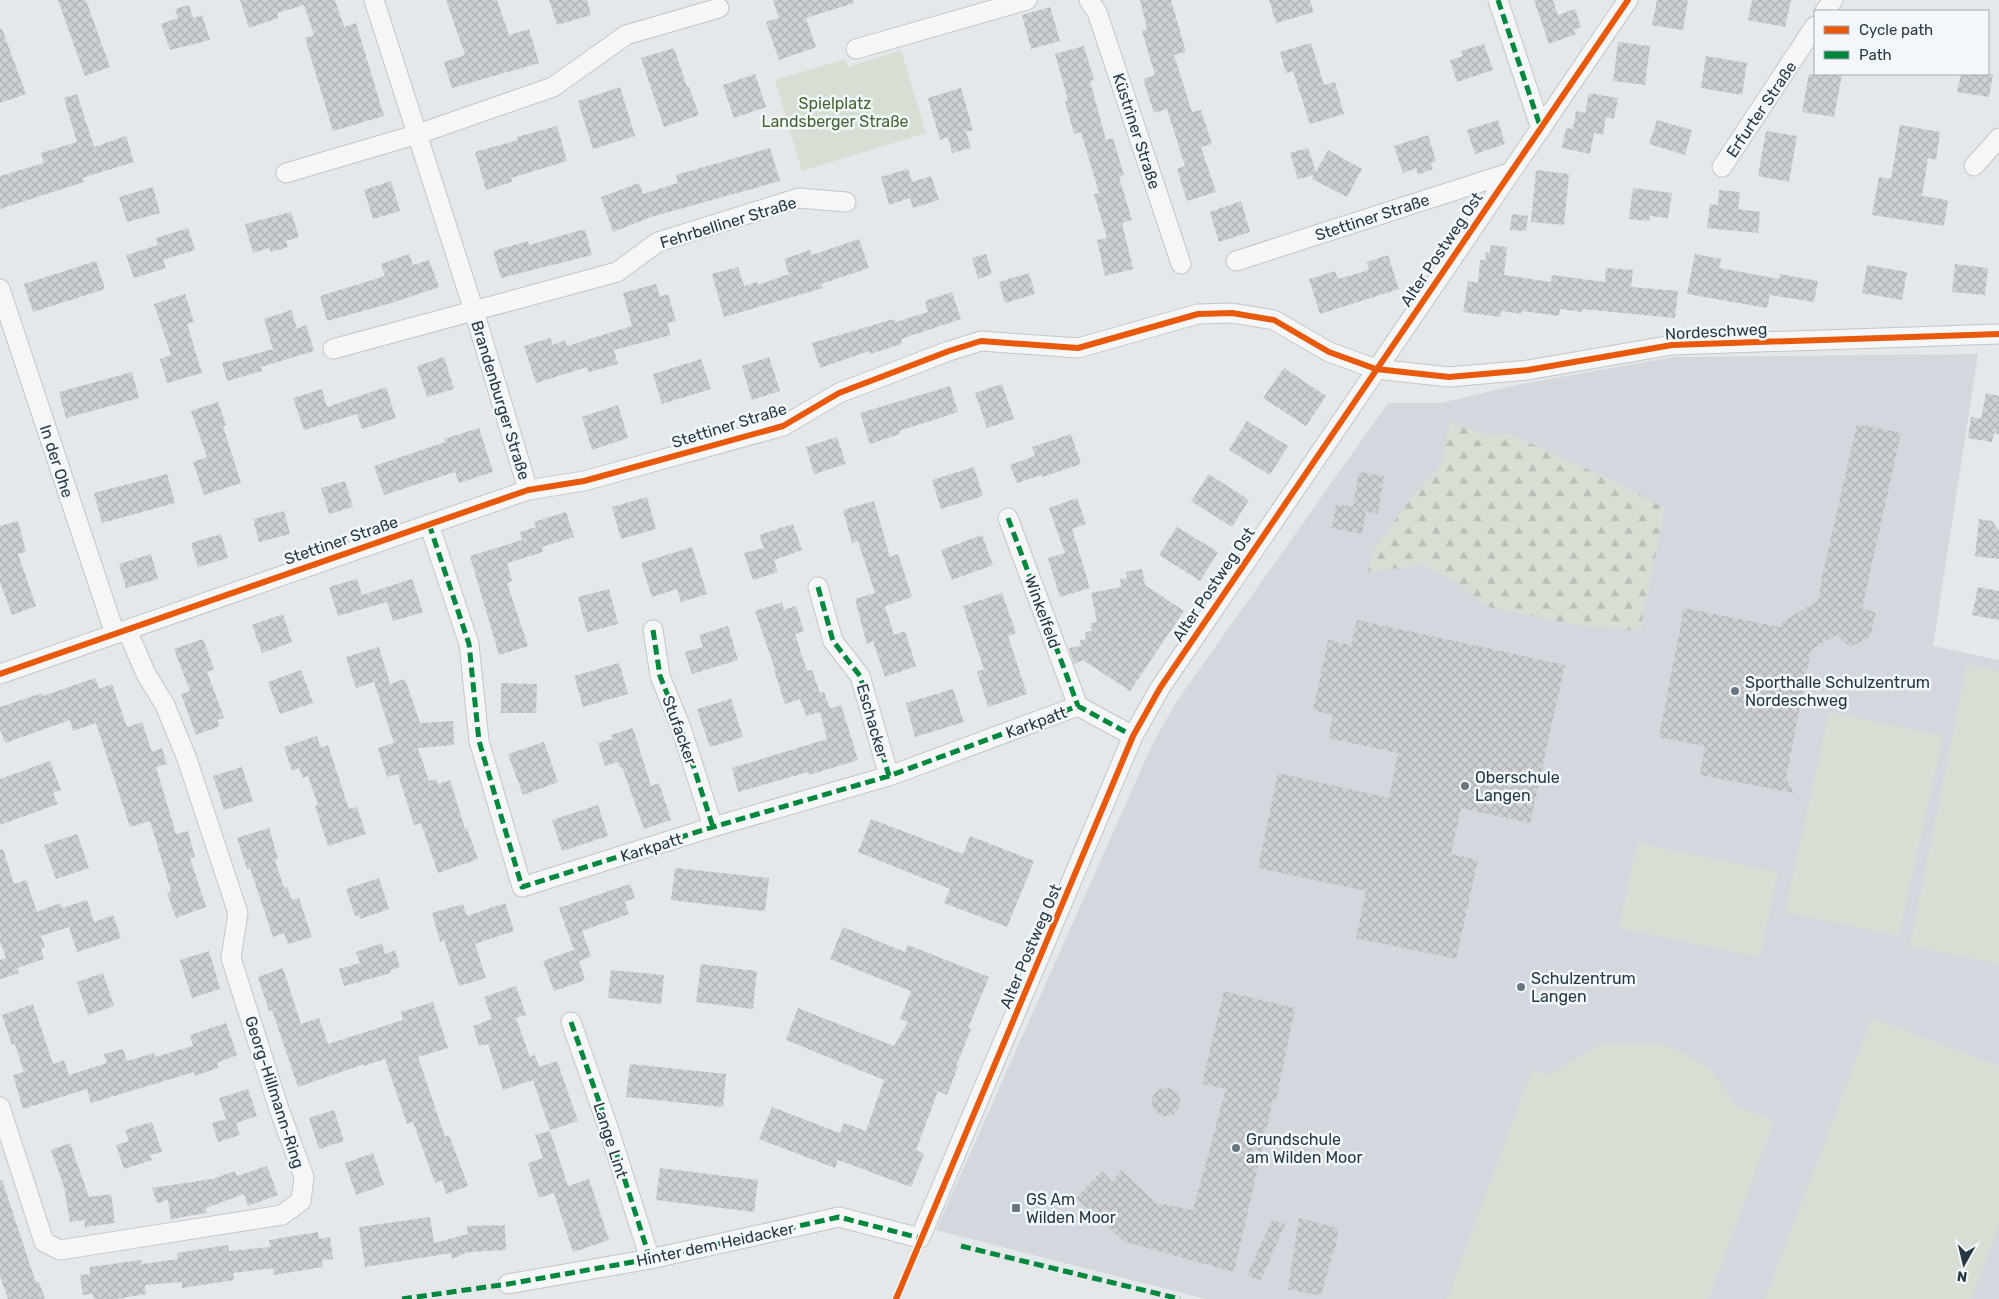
<svg xmlns="http://www.w3.org/2000/svg" width="1999" height="1299" font-family="Rubik,sans-serif">
<defs>
<pattern id="forest-firs" width="22" height="20" patternUnits="userSpaceOnUse" patternTransform="scale(1.25)"><rect width="22" height="20" fill="#d7dfd5"/><path d="M5 1l3.5 6h-7zM16 11l3.5 6h-7z" fill="#b9c0b8"/></pattern>
<pattern id="building-cross-hatch" width="8" height="8" patternUnits="userSpaceOnUse" patternTransform="scale(1.25)"><rect width="8" height="8" fill="#cdd0d3"/><path d="M0 0l8 8M0 8l8-8" fill="none" stroke="#b0b3b6"/></pattern>
</defs>
<rect width="100%" height="100%" fill="#e5e8ea"/>
<path fill="#d2d8dd" d="M1978,354L1933,646L1999,660V1299H1206L936,1230L1152,745L1177,701L1388,403H1441L1521,384L1673,357Z"/>
<path fill="#d7dfd5" d="M901,50L926,133L802,171L775,80L845,59L848,67Z
M1967,664L1999,671V964L1910,946Z
M1829,712L1943,736L1899,936L1785,912Z
M1637,843L1778,872L1760,957L1619,928Z
M1872,1018L1999,1066V1225L1971,1299H1765Z
M1632,1043H1660L1684,1053L1709,1069L1724,1087L1735,1105L1774,1121L1709,1299H1447L1532,1070L1547,1075L1601,1045Z"/>
<path fill="url(#forest-firs)" d="M1450,422L1485,434H1509L1612,480L1665,508L1640,631L1576,625L1484,606L1458,582L1422,565L1368,572L1372,553L1410,499L1441,465Z"/>
<path fill="url(#building-cross-hatch)" d="M58,0H86L110,67L85,76Z
M240,0H335L344,27L356,23L384,116L333,131L305,38L314,35L304,5L277,13L278,18L249,28Z
M446,0H497L509,35L529,29L539,63L452,88L444,62L465,55Z
M549,0H587L591,15L557,25Z
M773,0H853L854,3L806,18L816,47L779,60L766,22L779,18Z
M1140,0H1171L1186,52L1174,55L1192,112L1201,110L1212,144L1201,147L1216,192L1187,201L1177,169L1185,166L1167,109L1154,113L1143,79L1155,75L1142,31L1147,29Z
M1269,0H1310L1314,12L1276,23Z
M1534,0H1553L1558,15L1575,9L1581,27L1574,30L1576,34L1549,44Z
M1657,0H1688L1683,30L1652,25Z
M1752,0H1791L1785,27L1748,20Z
M189,5L193,18L202,15L210,40L170,50L161,24L178,18L175,9Z
M1050,7L1060,41L1031,49L1022,15Z
M0,29H2L26,94L0,103Z
M1618,42L1650,46L1645,85L1613,81Z
M1311,43L1324,85L1335,82L1344,114L1310,124L1293,71L1286,73L1280,52Z
M1484,44L1493,70L1457,82L1450,60L1463,56L1461,51Z
M1084,46L1094,80L1090,81L1106,140L1113,138L1124,175L1119,177L1132,220L1122,223L1133,269L1105,276L1097,240L1107,238L1094,194L1099,193L1081,132L1074,134L1065,101L1068,100L1055,54Z
M674,48L687,87H689L699,115L664,127L641,58Z
M1706,56L1747,63L1742,95L1701,88Z
M755,74L766,107L734,118L723,85Z
M1809,74H1842L1834,117L1802,112Z
M1961,74H1993L1989,97L1957,92Z
M620,87L635,136L593,149L578,101Z
M961,88L973,130L966,132L971,148L952,153L948,137L940,140L928,98Z
M1589,93L1618,98L1614,119L1606,117L1603,135L1594,133L1590,154L1562,148L1566,128L1573,129L1576,111L1585,113Z
M77,94L94,147L126,136L134,162L82,178L84,182L0,209V176L44,163L41,153L77,142L64,98Z
M1498,120L1505,144L1475,154L1467,130Z
M1657,120L1692,130L1685,155L1649,144Z
M1900,125L1940,132L1936,160L1928,158L1922,196L1948,200L1944,226L1872,215L1879,177L1891,179Z
M557,126L567,161L511,178L512,182L486,190L475,152L518,140L517,137Z
M1766,131L1797,136L1789,182L1758,176Z
M1428,135L1436,161L1431,163L1433,169L1418,175L1416,168L1403,173L1394,146Z
M770,148L780,181L651,217L613,232L601,197L639,183L643,194L678,183L676,175Z
M1308,148L1316,172L1328,150L1362,169L1347,197L1312,179L1314,175L1298,179L1290,153Z
M908,169L912,182L931,176L939,200L913,208L910,198L889,205L881,177Z
M1536,170L1569,174L1564,225L1531,222Z
M391,181L400,211L373,219L364,190Z
M153,187L160,213L127,222L119,197Z
M1633,188L1672,193L1668,218L1650,216L1649,221L1629,219Z
M1719,190L1740,192L1738,209L1760,212L1758,233L1707,228L1710,204L1718,205Z
M1241,201L1250,232L1219,242L1210,212Z
M291,212L299,237L286,241L288,247L271,252L269,248L253,253L245,224Z
M1512,214L1528,216L1526,231L1510,230Z
M188,228L195,250L163,260L166,268L134,278L126,255L158,245L156,238Z
M585,229L592,255L501,278L493,251L528,241L529,245Z
M859,239L869,268L821,284L823,288L724,317L712,274L738,267L744,286L757,282L758,285L789,274L784,259L810,250L812,255Z
M1491,245L1507,247L1504,275L1551,282L1552,275L1605,282L1606,268L1633,270L1631,287L1678,291L1675,318L1582,309V312L1560,309L1559,316L1522,311L1521,314L1501,311L1500,317L1463,312L1468,281L1478,283L1480,260H1485L1486,252L1490,253Z
M409,254L413,265L429,260L439,287L395,302L327,321L320,296L385,276L381,264Z
M986,254L992,274L978,279L972,258Z
M1695,254L1721,259L1719,268L1779,279L1780,274L1818,281L1814,302L1770,295L1767,308L1687,294Z
M1388,255L1399,289L1320,314L1309,279L1335,271L1338,279L1369,270L1367,262Z
M96,261L105,289L33,312L24,284Z
M1955,264L1988,268L1985,295L1952,292Z
M1867,265L1907,272L1902,300L1862,293Z
M1029,273L1035,294L1005,303L999,282Z
M656,284L660,297L668,294L676,321L667,323L671,335L614,350L618,364L589,372L587,367L536,383L524,346L550,338L553,345L565,340L567,346L632,326L623,293Z
M952,292L961,319L901,339L902,344L870,354L869,351L820,368L812,343L894,319L896,322L928,312L925,301Z
M185,294L194,322L187,324L202,373L167,383L160,359L171,355L154,304Z
M291,310L297,329L306,325L314,351L261,367L262,371L227,381L222,363L273,349L264,319Z
M444,357L454,389L427,397L417,366Z
M769,357L780,391L752,400L742,366Z
M701,359L711,389L662,404L653,374Z
M1284,368L1326,396L1306,426L1263,398Z
M132,372L139,398L66,418L59,392Z
M1002,384L1014,419L987,428L975,393Z
M950,386L958,412L899,431L900,434L870,444L860,413Z
M386,387L396,418L362,429L357,414L304,430L293,398L322,389L327,407Z
M1986,393L1999,396V434L1994,433L1992,442L1968,438L1971,417L1981,419Z
M218,402L226,425L223,426L241,483L204,495L193,462L207,457L191,411Z
M618,405L628,438L592,450L582,417Z
M1247,421L1288,446L1270,475L1229,450Z
M1857,424L1901,433L1862,609L1876,612L1870,637L1850,647L1836,635L1811,650L1786,778L1794,793L1700,775L1705,746L1659,737L1684,608L1779,627L1788,618L1818,601L1822,577Z
M479,428L493,472L459,483L455,472L384,495L374,466L445,442L444,439Z
M1071,434L1081,464L1042,477L1041,475L1017,483L1010,465L1035,456L1032,447Z
M837,437L846,464L814,474L806,447Z
M974,467L983,496L941,509L932,480Z
M1359,472L1384,476L1378,514L1366,511L1362,534L1332,528L1336,504L1353,507Z
M167,474L175,503L102,523L94,493Z
M1209,474L1249,500L1232,527L1191,501Z
M345,481L353,507L329,514L321,488Z
M647,497L656,529L621,539L612,507Z
M1077,498L1086,524L1072,529L1090,588L1060,597L1048,558L1065,553L1049,508Z
M874,501L890,557L898,554L912,597L885,606L894,635L905,631L916,666L885,677L873,641L867,644L855,599L875,593L858,541L852,543L843,510Z
M284,511L290,534L259,542L253,519Z
M566,512L574,537L542,547L543,552L507,563L512,581L507,583L528,646L499,655L470,556L522,540L520,532L536,527L534,522Z
M1979,519L1992,521L1999,531V559L1975,556Z
M18,521L26,552L18,554L36,606L12,615L0,582V526Z
M793,524L802,550L774,560L778,572L753,580L744,553L764,548L759,535Z
M1177,527L1218,552L1200,581L1159,555Z
M221,534L228,558L198,567L191,543Z
M982,535L993,565L952,580L941,550Z
M692,547L707,594L681,602L677,589L652,597L641,563Z
M151,554L158,579L126,588L119,564Z
M1142,569L1145,585L1184,611L1130,691L1083,660L1074,664L1069,648L1081,646L1080,640L1086,639L1085,632L1092,631L1091,623L1097,622L1091,593L1121,587L1120,579L1127,578L1126,572Z
M357,579L362,595L412,579L423,612L393,621L387,602L338,616L329,587Z
M1978,587L1999,591V620L1972,615Z
M609,589L618,624L587,632L578,597Z
M1002,593L1016,633L1008,636L1027,694L988,707L977,672L984,669L963,606Z
M782,602L784,610L796,606L804,631L795,634L807,671L812,670L820,693L824,692L830,709L806,716L800,699L785,704L774,670L775,669L755,611Z
M283,614L292,642L262,653L252,625Z
M1357,620L1565,665L1530,823L1461,808L1451,854L1478,860L1456,959L1356,938L1366,891L1258,868L1278,773L1389,798L1398,753L1328,738L1333,715L1313,710L1328,640L1351,645Z
M728,626L738,660L692,674L685,652L703,647L699,635Z
M203,639L214,669L207,672L224,718L217,720L220,726L196,735L181,694L190,691L174,649Z
M379,647L390,684L404,679L406,682L420,723L453,721L454,745L418,748L429,781L436,779L438,784L450,780L465,829L467,828L478,859L438,873L421,823L414,825L398,774L387,777L378,748L394,743L374,682L356,688L346,657Z
M619,663L628,694L583,707L574,676Z
M301,670L313,703L280,714L268,682Z
M95,678L99,689L112,684L127,727L142,722L152,752L162,748L167,764L156,767L176,834L188,831L195,857L190,858L206,907L176,918L167,893L171,891L150,821L130,827L96,723L73,731L70,720L5,743L0,729V707L42,693L43,696Z
M501,683L537,684L536,713H501Z
M953,689L964,722L915,737L906,703Z
M731,699L743,737L710,747L697,709Z
M841,705L858,760L809,775L808,772L738,792L732,768L827,739L820,712Z
M633,728L651,786L659,783L671,820L644,829L622,767L620,768L618,762L605,766L598,743L613,739L611,735Z
M317,736L321,748L328,745L349,809L357,807L366,834L328,846L315,806L318,805L308,776L303,778L299,768L292,771L284,747Z
M544,742L558,782L523,795L508,754Z
M50,761L61,790L53,793L58,804L0,825V779Z
M242,767L253,801L224,810L213,776Z
M598,805L608,836L562,851L552,820Z
M871,819L963,854L970,836L1034,861L1007,927L944,903L950,889L858,852Z
M269,828L278,859L275,860L284,888L287,887L292,900L299,898L312,937L288,944L284,933L273,937L250,868L247,869L237,838Z
M77,834L89,868L56,879L44,845Z
M3,849L14,884L26,880L37,912L60,903L62,908L87,900L94,922L113,915L121,938L77,952L69,927L41,936L45,947L41,948L44,959L17,968L19,973L0,979V960L6,958L0,941V850Z
M675,868L769,878L765,911L671,900Z
M379,878L389,909L360,919L359,915L355,916L346,889Z
M630,884L635,898L625,902L629,914L582,931L591,956L579,961L585,980L554,991L543,961L574,950L559,908Z
M505,903L514,931L475,944L486,978L459,986L444,940L440,942L432,913L463,904L467,916Z
M843,927L905,952L908,945L989,977L968,1028L971,1029L956,1066L958,1067L947,1095L938,1091L916,1150L924,1154L911,1187L838,1160L835,1168L759,1139L772,1107L840,1133L844,1123L866,1131L884,1080L786,1040L798,1008L894,1046L908,1022L900,1019L911,991L830,959Z
M382,943L385,954L395,950L400,967L390,970L391,973L344,986L339,969L360,963L356,952Z
M209,951L220,989L192,998L180,960Z
M701,964L757,971L753,1009L696,1002Z
M283,968L301,1024L319,1018L328,1044L403,1020L401,1012L433,1002L448,1048L418,1057L445,1137L449,1135L468,1186L446,1194L442,1180L435,1183L413,1122L407,1124L385,1059L364,1066V1064L298,1087L272,1010L269,1011L258,977Z
M611,970L664,975L661,1004L608,998Z
M103,973L114,1006L88,1015L77,982Z
M516,986L526,1015L516,1018L530,1057L535,1055L539,1067L557,1061L578,1121L550,1130L533,1080L503,1090L488,1044L479,1046L473,1026L492,1019L484,997Z
M1224,991L1295,1008L1276,1101L1273,1100L1234,1272L1123,1241L1076,1198L1102,1171L1112,1182L1121,1170L1156,1203L1193,1210L1226,1089L1202,1084Z
M33,1004L53,1064L64,1060L69,1075L107,1063L104,1054L123,1049L127,1061L154,1053L155,1057L193,1046L190,1035L226,1023L237,1055L217,1063L218,1068L195,1076L194,1072L91,1103L87,1089L23,1109L13,1075L24,1072L15,1044L12,1045L2,1015Z
M630,1064L726,1074L723,1107L626,1097Z
M1152 1102a14 14 0 1 1 28 0a14 14 0 1 1-28 0Z
M248,1089L257,1116L236,1123L240,1135L218,1142L212,1123L226,1119L219,1098Z
M334,1110L344,1141L319,1149L309,1118Z
M152,1122L162,1152L150,1155L152,1160L124,1169L116,1145L129,1141L125,1130Z
M550,1131L568,1186L589,1179L609,1240L573,1252L554,1193L539,1198L528,1163L543,1158L535,1135Z
M70,1143L89,1197L111,1194L115,1223L85,1227L84,1220L70,1222L64,1187L51,1150Z
M373,1153L384,1185L356,1195L345,1163Z
M267,1166L278,1195L248,1206L244,1194L206,1208L207,1213L171,1219L168,1200L157,1203L152,1188L212,1179L235,1171L237,1176Z
M660,1168L758,1180L754,1212L656,1200Z
M2,1180L36,1283L39,1282L45,1299H8L0,1276V1181Z
M430,1217L434,1243L468,1234L467,1226L505,1225L506,1250L468,1252L452,1259L451,1253L365,1267L359,1227Z
M1299,1218L1338,1228L1335,1253L1333,1252L1321,1296L1288,1289Z
M1272,1220L1285,1224L1261,1280L1247,1276Z
M318,1232L319,1239L330,1237L333,1259L322,1260L323,1267L274,1275L273,1268L233,1273L234,1280L182,1288V1282L145,1285L146,1294L116,1299H94L93,1294L83,1295L80,1275L90,1274V1267L141,1260L142,1264L178,1259L177,1253L228,1245L229,1251L270,1247L269,1240Z"/>
<g fill="none" stroke-linecap="round" stroke-linejoin="round">
<g stroke="#c3c6c8" stroke-width="21">
<path id="minor" d="M374,0L474,311L528,490
M1089,0L1097,12L1181,264
M1498,0L1541,129
M1825,11L1833,0
M856,49L1027,0
M1974,166L1999,138
M1722,167L1815,26
M286,173L418,134L553,87L626,35L719,8
M1236,261L1509,173
M0,289L115,634
M333,349L617,272L658,242L799,198L846,202
M1008,518L1078,706
M429,524L469,644L479,741L522,887L713,827L889,776L1078,706L1133,736
M818,587L833,641L860,676L889,776
M653,630L660,676L681,728L713,827
M0,674L528,490L584,481L783,426L839,393L949,351L981,341L1078,348L1198,314L1232,313L1274,320L1329,352L1376,369L1449,377L1528,370L1672,345L1999,334
M571,1022L608,1127L650,1259
M0,1107L44,1242L60,1250L282,1215L301,1201L304,1177L279,1109L231,958L238,913L187,759L165,705L146,674L127,630
M508,1284L650,1259L839,1217L920,1238L1133,736L1160,688L1628,0"/>
</g>
<use href="#minor" stroke="#f4f6f7" stroke-width="19"/>
<path stroke="#00873e" stroke-width="5" stroke-dasharray="10 5" stroke-linecap="butt" d="M1498,0L1541,129
M1008,518L1078,706
M429,524L469,644L479,741L522,887L713,827L889,776L1078,706L1133,736
M818,587L833,641L860,676L889,776
M653,630L660,676L681,728L713,827
M571,1022L608,1127L650,1259
M961,1246L1180,1299
M402,1299L508,1284L650,1259L839,1217L920,1238L918,1243"/>
<g stroke="#f3f7f9" stroke-width="9">
<path id="cycleway" d="M0,674L528,490L584,481L783,426L839,393L949,351L981,341L1078,348L1198,314L1232,313L1274,320L1329,352L1376,369L1449,377L1528,370L1672,345L1999,334
M896,1299L1133,736L1160,688L1628,0"/>
</g>
<use href="#cycleway" stroke="#e8590c" stroke-width="6"/>
</g>
<g fill="#6a767f" stroke="#f3f7f9" stroke-width="2">
<circle cx="1735" cy="691" r="5"/>
<circle cx="1465" cy="786" r="5"/>
<circle cx="1521" cy="987" r="5"/>
<circle cx="1236" cy="1148" r="5"/>
<rect x="1011" y="1203" width="10" height="10" rx="2.5"/>
</g>
<g text-anchor="middle" stroke-width="5" stroke-linejoin="round" paint-order="stroke">
<g font-size="16" fill="#466434" stroke="#f3f7f9">
<text x="835" y="109">Spielplatz<tspan x="835" dy="18">Landsberger Straße</tspan></text>
</g>
<g font-size="16" fill="#283946" stroke="#f3f7f9">
<text transform="translate(1761 109) rotate(-56)" y="6">Erfurter Straße</text>
<text transform="translate(1137 131) rotate(72)" y="6">Küstriner Straße</text>
<text transform="translate(1372 217) rotate(-18)" y="6">Stettiner Straße</text>
<text transform="translate(728 222) rotate(-17)" y="6">Fehrbelliner Straße</text>
<text transform="translate(1441 249) rotate(-56)" y="6">Alter Postweg Ost</text>
<text transform="translate(1716 331) rotate(-3)" y="6">Nordeschweg</text>
<text transform="translate(501 400) rotate(73)" y="6">Brandenburger Straße</text>
<text transform="translate(729 425) rotate(-17)" y="6">Stettiner Straße</text>
<text transform="translate(57 461) rotate(72)" y="6">In der Ohe</text>
<text transform="translate(341 540) rotate(-19)" y="6">Stettiner Straße</text>
<text transform="translate(1213 584) rotate(-56)" y="6">Alter Postweg Ost</text>
<text transform="translate(1043 612) rotate(70)" y="6">Winkelfeld</text>
<text transform="translate(873 721) rotate(74)" y="6">Eschacker</text>
<text transform="translate(1036 722) rotate(-20)" y="6">Karkpatt</text>
<text transform="translate(680 730) rotate(70)" y="6">Stufacker</text>
<text transform="translate(651 847) rotate(-17)" y="6">Karkpatt</text>
<text transform="translate(1030 946) rotate(-67)" y="6">Alter Postweg Ost</text>
<text transform="translate(275 1092) rotate(72)" y="6">Georg-Hillmann-Ring</text>
<text transform="translate(611 1140) rotate(72)" y="6">Lange Lint</text>
<text transform="translate(715 1244) rotate(-12)" y="6">Hinter dem Heidacker</text>
</g>
<g font-size="16" fill="#283946" stroke="#f3f7f9" text-anchor="start">
<text x="1745" y="688">Sporthalle Schulzentrum<tspan x="1745" dy="18">Nordeschweg</tspan></text>
<text x="1475" y="783">Oberschule<tspan x="1475" dy="18">Langen</tspan></text>
<text x="1531" y="984">Schulzentrum<tspan x="1531" dy="18">Langen</tspan></text>
<text x="1246" y="1145">Grundschule<tspan x="1246" dy="18">am Wilden Moor</tspan></text>
<text x="1026" y="1205">GS Am<tspan x="1026" dy="18">Wilden Moor</tspan></text>
</g>
</g>
<rect x="1814" y="10" width="175" height="65" fill="#f3f7f9" stroke="#a2abb1"/>
<rect x="1824" y="26" width="25" height="8" fill="#e8590c" stroke="#a2abb1"/>
<text x="1859" y="35" font-size="15" fill="#283946">Cycle path</text>
<rect x="1824" y="51" width="25" height="8" fill="#00873e" stroke="#a2abb1"/>
<text x="1859" y="60" font-size="15" fill="#283946">Path</text>
<g transform="translate(1964 1264) rotate(188)" stroke="#f3f7f9" stroke-width="4" paint-order="stroke">
<path d="M0-4L9 19L0 12L-9 19Z" fill="#283946"/>
<text y="-8" font-size="14" font-weight="bold" text-anchor="middle" fill="#283946">N</text>
</g>
</svg>
